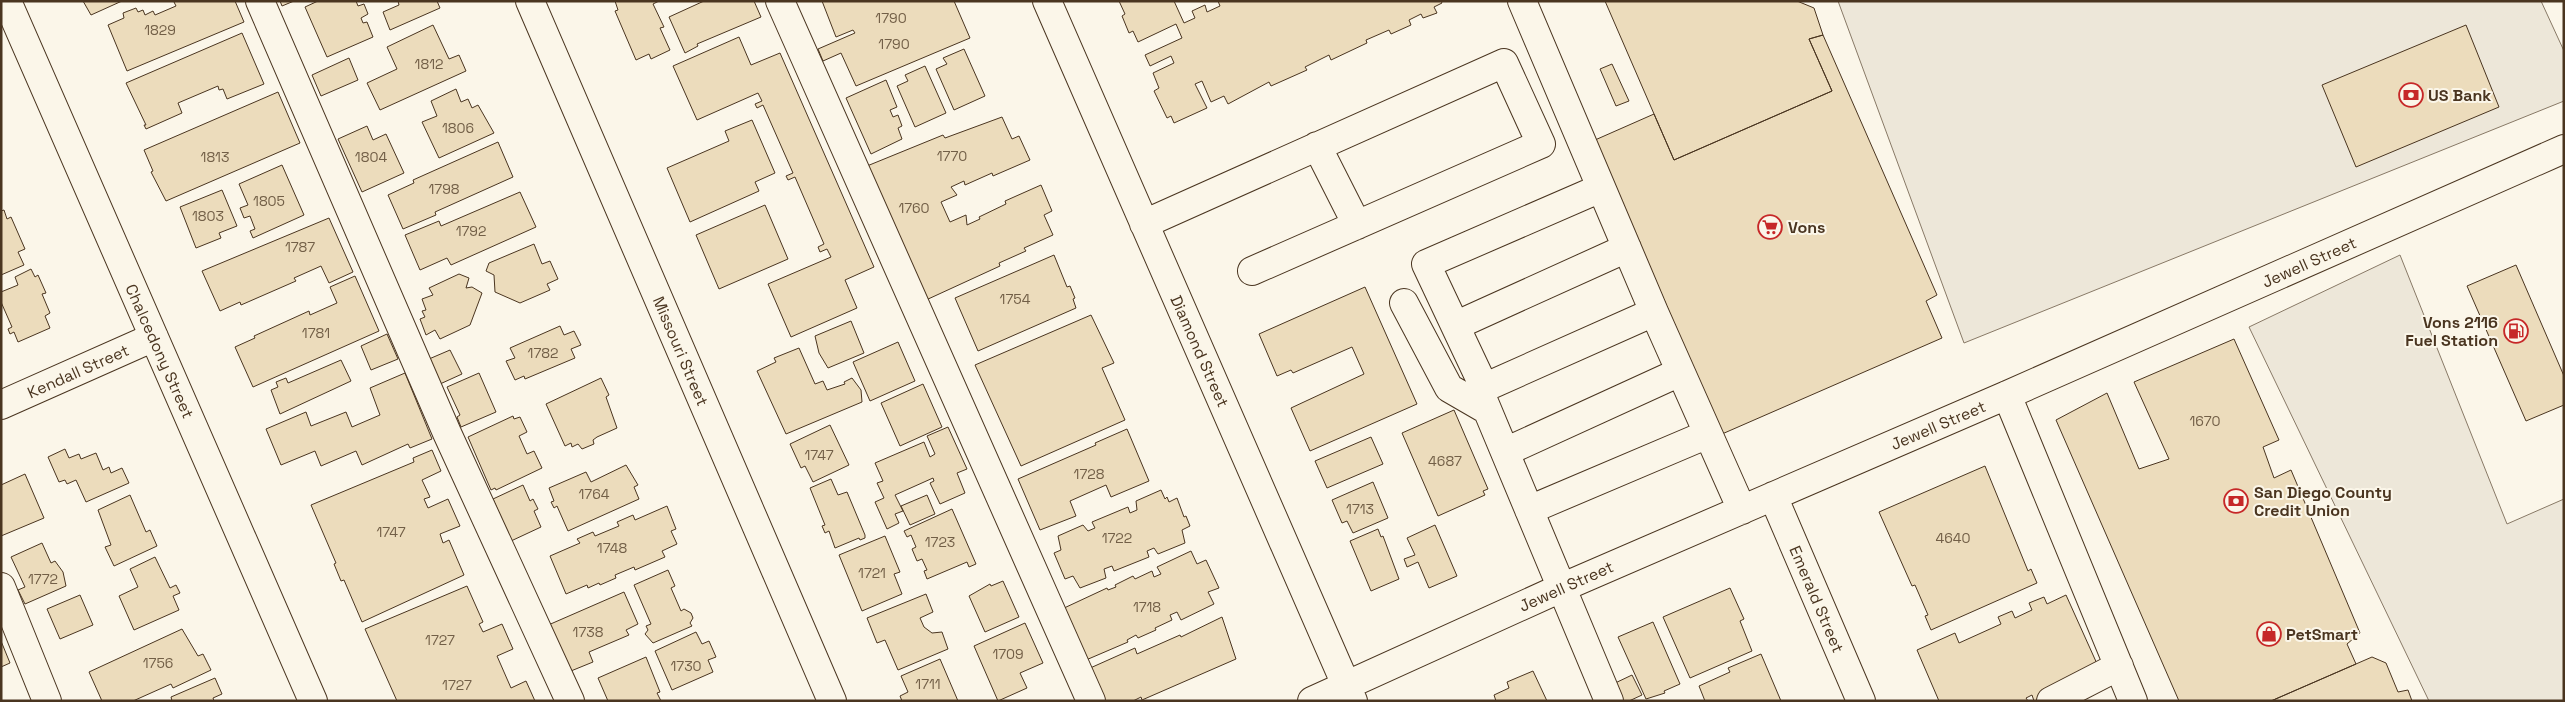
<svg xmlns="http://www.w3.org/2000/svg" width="2565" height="702" font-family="'Space Grotesk',sans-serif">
<rect width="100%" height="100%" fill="#fbf6e9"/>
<path fill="#ede7d9" stroke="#887966" d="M1838,1H2541L2564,51V101L1964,343Z
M2400,255L2507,524L2564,499V701H2429L2249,327Z"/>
<path fill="#ecdcbc" stroke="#4a3520" d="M83,1H122L91,15Z
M177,1H235L244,22L127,71L108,25L124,18L123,13L136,8L138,12L143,10L145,15L153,11L155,15L176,6L174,2Z
M280,1H294L282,6Z
M318,1H356L358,6L364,4L368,14L361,18L363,23L367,22L373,37L327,57L305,7Z
M398,1H437L440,8L390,30L383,12L399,5Z
M615,1H659L653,4L664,27L660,28L670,50L651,59L649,54L636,60L615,11L618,10Z
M754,1L761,17L697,44L698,46L685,53L669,17L704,1Z
M954,1L970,38L856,86L841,53L823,61L818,49L855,33L853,30L836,37L822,1Z
M1119,1H1174L1184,23L1195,18L1192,11L1205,5L1207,12L1220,6L1218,1H1441L1442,3L1434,7L1437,13L1423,18L1421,14L1409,20L1411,25L1391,34L1389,30L1366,40L1367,43L1331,60L1329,55L1305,67L1307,70L1271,86L1269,82L1228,104L1224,96L1211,102L1202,81L1195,84L1207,108L1174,123L1171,116L1167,118L1154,91L1159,88L1153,73L1174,63L1171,56L1150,66L1145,55L1182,38L1176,24L1138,42L1133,31L1129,33L1122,16L1125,14Z
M1605,1H1797L1814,8L1823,35L1809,39L1832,91L1674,160Z
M433,25L449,59L459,55L466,71L380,110L367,83L397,69L387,47Z
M2466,25L2499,107L2356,167L2322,85Z
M242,33L264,84L227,99L223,89L219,90L218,86L178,103L182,113L146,129L144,125H146L126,83Z
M1823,35L1937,295L1926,301L1942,338L1722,434L1595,140L1654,114L1674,160L1832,91L1809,39Z
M739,37L751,65L780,53L874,267L845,280L857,308L791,337L768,284L831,257L827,249L820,252L818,247L824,244L795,177L788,180L786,176L793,173L763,105L757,108L755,104L762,101L758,93L697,120L673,66Z
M964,49L985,96L954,110L936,69L947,64L943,58Z
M349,58L358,80L321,96L312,75Z
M1612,64L1629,101L1616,106L1600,69Z
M925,66L946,113L915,127L897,86L908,81L905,75Z
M886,80L897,107L890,110L893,117L898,115L902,126L898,128L902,139L871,154L846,98Z
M456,89L461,102L468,99L472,108L478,105L494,133L439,158L422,122L437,116L431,101Z
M278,92L300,143L166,201L151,172L153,171L144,150Z
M1002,117L1012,139L1019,136L1030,160L993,176L992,173L965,185L964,181L951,187L957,195L941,202L950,222L966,215L967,225L980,219L979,217L1006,204L1005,201L1041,185L1052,211L1044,215L1053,235L1024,248L1026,251L999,263L1000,266L926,300L867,166L943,135L945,138Z
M752,120L775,173L755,182L759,191L690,222L667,168L729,141L725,131Z
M367,126L373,140L386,134L404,173L362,192L338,139Z
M498,142L513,177L435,212L436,215L403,229L388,195L414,183L413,180Z
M282,165L304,215L253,238L250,231L255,229L250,216L244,218L240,208L248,205L239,184Z
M222,190L237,226L219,233L221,238L196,248L180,207Z
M520,192L536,227L451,265L447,258L420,270L405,235L439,221L441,226Z
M765,205L788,259L719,289L696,235Z
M4,210L7,219L11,217L25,249L18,252L24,265L1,275V211Z
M329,218L353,272L329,283L321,266L294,278L296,281L241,305L240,302L220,311L202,271Z
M534,244L542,264L550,261L558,279L547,284L550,290L520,303L495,292L494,275L486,271L489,263Z
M1054,255L1067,287L1070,286L1075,298L1073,299L1076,308L978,351L955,298Z
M2516,265L2564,376V405L2526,421L2467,286Z
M31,269L35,277L38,275L46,293L42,294L50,313L45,316L50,328L18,342L14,332L10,334L8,329L12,327L1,302V292L18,285L15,277Z
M459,274L469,278L466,288L472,287L482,293L470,325L440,339L435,330L426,335L420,319L425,317L422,311L426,310L422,299L433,295L429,288Z
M355,276L379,331L253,387L235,347L255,338L254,336L309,311L310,315L337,303L330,287Z
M1365,287L1417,404L1310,451L1291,408L1364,374L1352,347L1293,373L1291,370L1277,376L1259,334Z
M1091,315L1114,363L1102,368L1125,420L1021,466L975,365Z
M851,321L864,353L828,368L819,353L815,336Z
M560,326L564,335L574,331L581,345L571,349L575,358L525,379L524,376L515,380L506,361L515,358L510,348Z
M387,334L398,359L371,370L361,346Z
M2234,339L2279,440L2263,447L2274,478L2291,470L2360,633L2347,644L2356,664L2271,701H2179L2056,420L2107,393L2139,469L2169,459L2134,382Z
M898,342L915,381L870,401L853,362Z
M799,348L815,384L823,381L827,390L845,384L844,382L852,378L861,390L862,402L786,434L757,371L776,362L774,358Z
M450,350L462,374L440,384L429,359Z
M341,360L351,381L280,414L271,390L278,387L276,382L286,378L288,383Z
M405,373L432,439L410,448L408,444L362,465L356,451L321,466L315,451L281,465L266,429L306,412L311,426L346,412L352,427L380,415L370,388Z
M479,373L496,412L461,427L457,417L460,415L447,387Z
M601,378L609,395L606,397L617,428L597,437L593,440L594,444L582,449L578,444L572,447L571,443L565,446L546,404Z
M923,384L942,427L900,446L881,403Z
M1454,410L1488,489L1483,491L1485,495L1438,516L1402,433Z
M513,416L514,419L520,417L527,432L519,436L527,454L534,451L542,468L496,490L495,488L491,490L468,437Z
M830,425L849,465L813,482L805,466L801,468L790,444Z
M948,427L967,469L957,473L965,493L940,504L930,483L934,481L933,478L895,495L903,511L895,514L899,523L887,529L875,502L884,498L877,483L883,481L875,463L924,442L930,457L935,454L927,436Z
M1127,429L1149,481L1111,497L1106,485L1070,501L1076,516L1040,530L1018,479L1096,445L1095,443Z
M1371,437L1383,464L1327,488L1315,461Z
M65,449L69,458L79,454L81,459L96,453L103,470L109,467L111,473L122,468L129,483L86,502L76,480L67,484L65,480L59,482L48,457Z
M432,450L441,471L422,480L430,497L424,499L428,508L448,499L460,526L440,534L443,543L449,540L464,575L362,622L344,580L341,581L334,564L336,563L311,505L414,462L413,458Z
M626,465L638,485L634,487L639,499L568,531L557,506L554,508L551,502L554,501L549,488L586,472L591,482Z
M1985,466L2028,571L2031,569L2037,583L1931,630L1925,616L1928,615L1915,585L1912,586L1879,512Z
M25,474L44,518L1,536V485Z
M831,479L838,495L847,492L865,535V538L860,540L859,538L835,548L829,531L825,533L822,526L825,525L810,488Z
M1373,482L1388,518L1353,533L1347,521L1342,523L1332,500Z
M523,485L530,501L533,499L538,509L534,511L541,527L511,541L493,499Z
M1161,490L1165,499L1167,497L1169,502L1177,498L1184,517L1186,516L1190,526L1182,530L1185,543L1158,554L1154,548L1147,551L1149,557L1114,571L1112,566L1104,569L1106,578L1080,588L1073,576L1065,579L1054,553L1061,550L1058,536L1083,525L1088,531L1095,528L1092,522L1128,507L1130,513L1137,510L1136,501Z
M130,495L146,532L150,530L157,546L114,566L105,547L111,545L98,510Z
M927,495L935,514L910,525L901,506Z
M667,506L676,529L671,531L677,544L662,551L665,557L635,570L634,567L615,575L616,578L600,585L599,583L588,588L587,585L566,594L550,556L580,543L577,539L593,532L595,536L619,526L617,522L633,515L635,520Z
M952,509L976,564L969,567L967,562L927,579L924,571L927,570L922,559L917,561L912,549L916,547L911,535L907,537L904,531Z
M1435,525L1457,576L1429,588L1418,562L1407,567L1404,559L1415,555L1407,538Z
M1378,529L1381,537L1383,536L1399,579L1371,591L1350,541Z
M885,536L900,572L894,574L902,594L862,611L839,555Z
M42,543L51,563L55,561L63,572L66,586L25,604L18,590L25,587L11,557Z
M1191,551L1197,564L1206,560L1219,588L1208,592L1214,604L1181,620L1177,612L1170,615L1172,620L1155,628L1156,630L1138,638L1136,635L1127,640L1128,642L1086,660L1062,609L1107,588L1108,590L1116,587L1115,585L1133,576L1135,579L1152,571L1154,577L1161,574L1157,567Z
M155,557L170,588L176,585L180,593L173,596L179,610L134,630L119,596L138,587L130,569Z
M668,570L675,586L671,588L681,611L684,609L691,613L693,618L690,623L692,626L653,643L645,634L648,630L646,626L651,624L634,585Z
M1003,581L1019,617L985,632L969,596L990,584L991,586Z
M467,586L483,622L479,624L483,632L502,624L513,649L497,656L511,688L526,681L535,701H397L365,629Z
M1730,588L1744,619L1740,621L1752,651L1690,678L1663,617Z
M624,592L638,624L626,630L629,635L589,652L593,662L566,673L546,626Z
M926,594L933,612L920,618L924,627L932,633L942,632L948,649L898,670L885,640L877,643L867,618Z
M80,595L93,625L60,639L47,609Z
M2066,595L2098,666L2038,701H2034L2032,695L2026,698L2028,701H1939L1917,650L1955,633L1959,643L2001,624L1998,617L2012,611L2015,618L2032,610L2029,603L2044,597L2047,604Z
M1222,617L1236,659L1142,700L1141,697L1133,701H1102L1088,669L1135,648L1137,654L1180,635L1181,637Z
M1653,622L1680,684L1664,691L1665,693L1646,699L1618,637Z
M1025,623L1043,663L1020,673L1027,688L998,701L974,646Z
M182,629L198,656L203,654L211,670L173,688L171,684L133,701H102L89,672Z
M696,632L702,644L709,641L716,657L708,660L713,672L672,690L655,651Z
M1,641L10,663L1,667Z
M1761,654L1781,701H1705L1699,686L1730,672L1728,668Z
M646,657L660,692L657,693L661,701H608L598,678Z
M2372,657L2386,663L2398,692L2408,690L2412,701H2271Z
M940,659L958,701H902L900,696L908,692L901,676Z
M1533,671L1547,701H1496L1494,695L1509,688L1507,682Z
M1632,675L1642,695L1629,701H1618L1611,685Z
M215,678L222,694L213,698L214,701H172L171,697Z"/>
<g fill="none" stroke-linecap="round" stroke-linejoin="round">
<g stroke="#4a3520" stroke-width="30">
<path id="minor" d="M7,1L313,701
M260,1L447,433L570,701
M530,1L832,701
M780,1L1091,701
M1047,1L1353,701
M1522,1L1654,312L1742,510
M1317,146L1357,225
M1144,224L1504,63L1541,144L1252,271
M1404,303L1449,388L1487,410
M1457,325L1627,248
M1484,387L1426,264L1601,188
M2007,395L2133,701
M1,405L154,337
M1505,452L1680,372
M1773,496L1861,701
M1529,510L1708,434
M1,587L47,701
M1312,701L1561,588L2007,395L2564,149
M1609,701L1479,390L1654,312
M2051,701L2119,666"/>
</g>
<use href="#minor" stroke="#fbf6e9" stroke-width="28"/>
</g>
<defs>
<g id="bank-ring" transform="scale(1.25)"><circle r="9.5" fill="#fbf6e9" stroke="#c62828" stroke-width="1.5"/><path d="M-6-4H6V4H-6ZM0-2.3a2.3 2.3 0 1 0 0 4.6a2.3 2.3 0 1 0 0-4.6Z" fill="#c62828"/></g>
<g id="supermarket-ring" transform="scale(1.25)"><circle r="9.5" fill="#fbf6e9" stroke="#c62828" stroke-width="1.5"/><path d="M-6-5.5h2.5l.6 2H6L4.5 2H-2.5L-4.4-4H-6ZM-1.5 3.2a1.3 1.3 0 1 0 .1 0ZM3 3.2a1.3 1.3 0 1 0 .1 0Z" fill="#c62828"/></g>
<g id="fuel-ring" transform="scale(1.25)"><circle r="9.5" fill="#fbf6e9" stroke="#c62828" stroke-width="1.5"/><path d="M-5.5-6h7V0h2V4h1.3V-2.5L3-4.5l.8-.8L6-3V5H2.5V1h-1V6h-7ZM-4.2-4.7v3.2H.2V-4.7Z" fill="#c62828"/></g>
<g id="shop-ring" transform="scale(1.25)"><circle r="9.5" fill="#fbf6e9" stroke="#c62828" stroke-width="1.5"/><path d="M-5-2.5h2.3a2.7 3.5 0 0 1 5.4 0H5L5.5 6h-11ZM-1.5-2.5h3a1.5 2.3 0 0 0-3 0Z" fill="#c62828"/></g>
</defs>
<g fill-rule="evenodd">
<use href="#bank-ring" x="2411" y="95"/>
<use href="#supermarket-ring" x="1770" y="227"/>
<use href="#fuel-ring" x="2516" y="331"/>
<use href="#bank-ring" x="2236" y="501"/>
<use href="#shop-ring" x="2269" y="634"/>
</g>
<g text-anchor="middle" stroke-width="4" stroke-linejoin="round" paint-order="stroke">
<g font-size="14" fill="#725f47">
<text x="891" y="23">1790</text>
<text x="160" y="35">1829</text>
<text x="894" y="49">1790</text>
<text x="429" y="69">1812</text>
<text x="458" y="133">1806</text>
<text x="952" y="161">1770</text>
<text x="215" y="162">1813</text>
<text x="371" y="162">1804</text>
<text x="444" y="194">1798</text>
<text x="269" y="206">1805</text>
<text x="914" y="213">1760</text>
<text x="208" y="221">1803</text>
<text x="471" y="236">1792</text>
<text x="300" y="252">1787</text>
<text x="1015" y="304">1754</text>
<text x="316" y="338">1781</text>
<text x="543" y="358">1782</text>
<text x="2205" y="426">1670</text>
<text x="819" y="460">1747</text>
<text x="1445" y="466">4687</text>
<text x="1089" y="479">1728</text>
<text x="594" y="499">1764</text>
<text x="1360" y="514">1713</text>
<text x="391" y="537">1747</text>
<text x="1117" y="543">1722</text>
<text x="1953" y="543">4640</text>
<text x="940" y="547">1723</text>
<text x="612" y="553">1748</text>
<text x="872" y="578">1721</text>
<text x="43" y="584">1772</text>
<text x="1147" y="612">1718</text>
<text x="588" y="637">1738</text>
<text x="440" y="645">1727</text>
<text x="1008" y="659">1709</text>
<text x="158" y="668">1756</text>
<text x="686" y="671">1730</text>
<text x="928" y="689">1711</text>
<text x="457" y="690">1727</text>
</g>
<g font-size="16" font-weight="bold" fill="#4a3520" stroke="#fbf6e9" text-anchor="start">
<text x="2428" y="101">US Bank</text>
<text x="1788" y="233">Vons</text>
<text x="2498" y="328" text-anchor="end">Vons 2116<tspan x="2498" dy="18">Fuel Station</tspan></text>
<text x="2254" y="498">San Diego County<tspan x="2254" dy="18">Credit Union</tspan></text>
<text x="2286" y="640">PetSmart</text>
</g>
<g font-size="16" fill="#4a3520" stroke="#fbf6e9">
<text transform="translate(2309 262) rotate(-24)" y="6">Jewell Street</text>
<text transform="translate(160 351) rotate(66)" y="6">Chalcedony Street</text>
<text transform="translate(681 351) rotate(67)" y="6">Missouri Street</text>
<text transform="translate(1200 351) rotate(66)" y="6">Diamond Street</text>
<text transform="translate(78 371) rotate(-24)" y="6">Kendall Street</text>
<text transform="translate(1938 425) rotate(-23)" y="6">Jewell Street</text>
<text transform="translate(1566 586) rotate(-24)" y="6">Jewell Street</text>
<text transform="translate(1817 599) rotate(67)" y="6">Emerald Street</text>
</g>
</g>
<rect width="2565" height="702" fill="none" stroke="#4a3520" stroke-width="5"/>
</svg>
